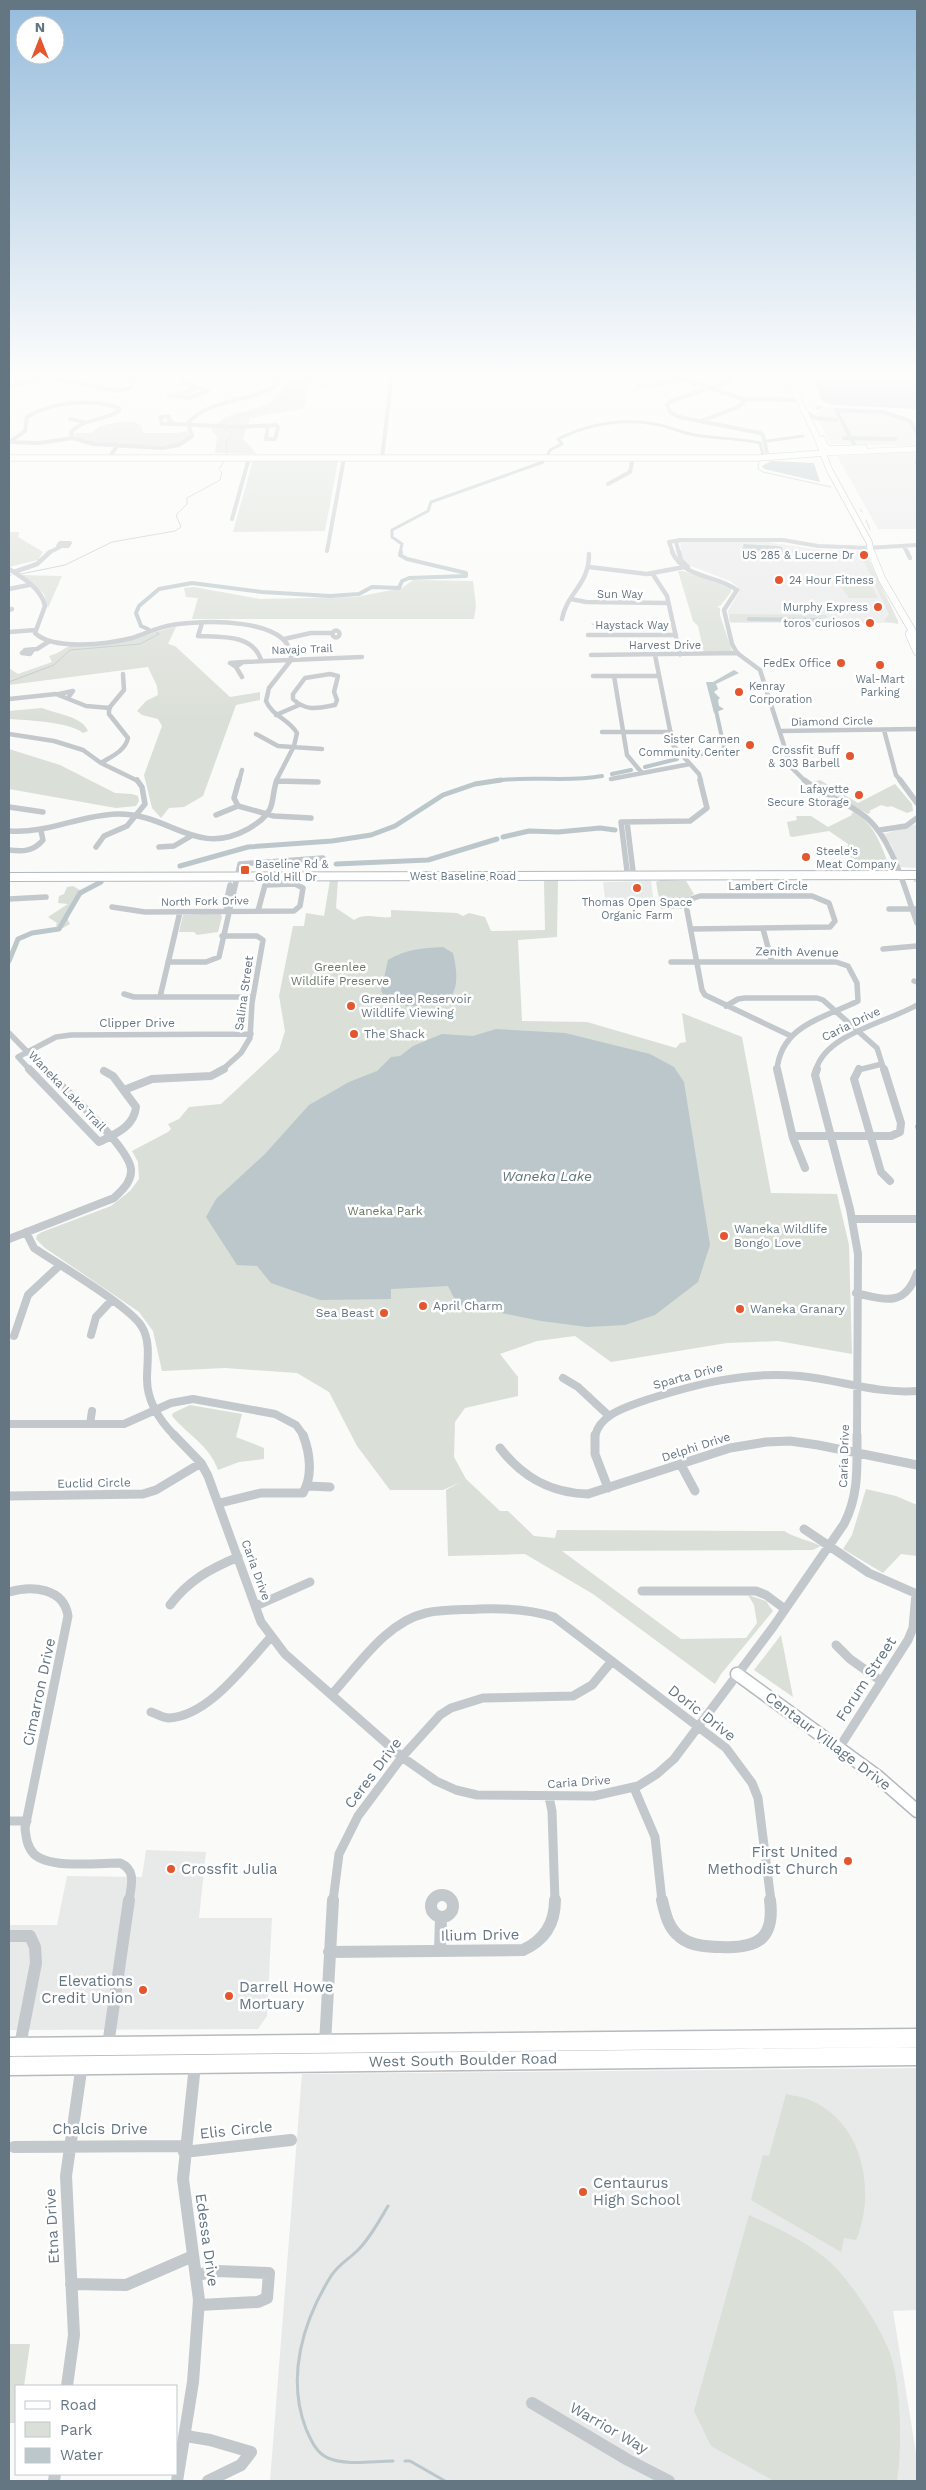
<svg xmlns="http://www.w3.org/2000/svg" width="926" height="2490" font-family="'Work Sans',sans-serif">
<rect width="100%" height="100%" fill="#fafaf8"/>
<path fill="#e8e9e9" d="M822,407L879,410L906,417L913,421L917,429V446L831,444L819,422L816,413Z
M917,451V529H878L837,456Z
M680,541L767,542L822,550L861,551L865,553L898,623H730L728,611L739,592L738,587L730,581L686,564L682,559Z
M917,824V868L900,867L891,844L888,843L884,834Z
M651,881L654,904L606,906L603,882Z
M146,1850L206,1852L199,1918H272L267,2016L258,2029L9,2030V1925H57L67,1876L142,1877Z
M917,2068V2310L893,2311L917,2459V2481H270L302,2074Z"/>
<path fill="#dadfd7" d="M312,376L304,408L250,418L243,439L257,454L215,453L217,438L211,428C216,425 220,421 224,418C248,406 274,413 285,381Z
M123,421L135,422L142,426L143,433H177L188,431L189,437L180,444L154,446L89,442L77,438L74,433H91L100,426Z
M253,460L338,461L325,531L233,532Z
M9,532H19L18,537L43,552L38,560L9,567Z
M861,555L867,556L898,621V624L884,621L889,614Z
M678,571H683L731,588V592L721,605L717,607L720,608V615L732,651L704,653L698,626L693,621Z
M22,575L62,576L48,608L44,594Z
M413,580L473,581L476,606L474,619H192L198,598L186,597L184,588L194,587L260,599L356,597L402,588Z
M840,586H872L878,598H849Z
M729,614L826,615L830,622H730Z
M176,627L168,644L175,646L230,697L260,692V700L236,705L203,796L184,807L169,808L161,818L152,808L144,775L162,726L158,719L142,715L137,711L146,701L158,695L157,686L148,667L9,685V668L18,674L52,662L49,656C58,654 62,649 70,646C84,640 108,644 124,641C142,638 158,630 176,627Z
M42,708C56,714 82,716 88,731L83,733C70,722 26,720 9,719V711Z
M9,749L60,765L115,793L132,794L138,796L139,801L136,806L116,808L9,789Z
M820,780L858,803L895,784L912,804L913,811L907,813L891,806L888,807L881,805L869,811L871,812L868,814L813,782Z
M854,812C875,825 880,843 889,865L886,867L836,866L837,864H854L847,851L848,844L829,831L792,837L790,836L787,822L797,820L796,816H811L828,827L852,815L851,814Z
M330,880H338L336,908L354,920C366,912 378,919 391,917V910L457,913L463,916L469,913L485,917L491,931L545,930L544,881L558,880L557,937L518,940L522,1021L587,1022L676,1048L680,1043L686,1042L682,1013L742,1037L771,1193L837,1194L849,1245L852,1354L778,1341L727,1343L611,1362L575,1336L537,1341L500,1354L518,1377V1396L465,1408L455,1422L454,1457L466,1479L500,1511H508L534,1536L555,1538L557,1530L784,1531C796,1538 808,1540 821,1546L813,1550L562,1551L681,1639L746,1638L757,1623L754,1605L748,1595L766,1601L773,1611L721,1674L715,1684L593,1594L525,1554L448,1556L446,1490L461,1482L443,1490H390L357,1446L329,1392L297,1373L225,1368L162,1371L153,1331L139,1312L45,1248L36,1239L37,1235L42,1232L111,1206L130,1191L139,1179L138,1162L132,1151L168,1132L171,1129L168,1124L179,1119L189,1107L221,1104L279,1050L285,1031L279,996L293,926H304L306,913L324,916Z
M661,880L686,881L694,894L682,901V909H661L656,882Z
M73,886L85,893C76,899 70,906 66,916L70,924L63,928L56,926L57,923L48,917L68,904L58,903L59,896L64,894L67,887Z
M220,913L222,917L218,932L197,935L194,932H179L183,915Z
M190,1405L242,1414L236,1437L264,1448V1459L239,1462L218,1470C210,1446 187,1434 172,1416L173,1413Z
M866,1489L896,1496L917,1505V1556L901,1554L883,1573L843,1549L852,1535Z
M781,1635L793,1697L754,1670Z
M786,2094C794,2096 804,2097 812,2101C864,2124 876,2193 856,2240L844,2238L841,2252L751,2200L763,2155L769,2156Z
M749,2215C777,2228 808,2242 831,2263C853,2284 886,2334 893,2363C901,2396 902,2448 897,2481H774L711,2446L694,2411Z
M9,2344H30L24,2386H16V2423H9Z"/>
<path fill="#bbc7cb" d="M851,374H917V409L831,405L822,401L814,379Z
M771,461L814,463L820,482L764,469L762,466Z
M744,544L777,546L782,547L783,552H745L742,549Z
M734,670L739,673L716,684L718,689L714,692L720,698L718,700L719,706L724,709L714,713L706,682H713Z
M443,947L453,953C456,966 459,983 452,995C446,1005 410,1008 399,1005C391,1003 385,998 381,991L388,960C407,949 422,948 443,947Z
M496,1029L565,1033L650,1054L674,1067L684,1082L710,1245L698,1282L655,1315L625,1325L587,1327L541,1321L457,1304L448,1286L391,1289V1299L320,1300L271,1283L257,1266L237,1265L206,1217L216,1199L265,1154L309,1105L349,1082L377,1071L391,1057L400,1056L413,1046L442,1034L473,1036Z"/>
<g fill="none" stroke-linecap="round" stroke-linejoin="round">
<path stroke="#bbc7cb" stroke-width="1" d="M813,407L814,409
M223,424L233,417L268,409L276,401L291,396L304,387L367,381L386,374
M222,428L233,432L226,442L227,457
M759,460L758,469L763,472L831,487
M219,469L225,460
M860,509L862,512
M866,520L870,530
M21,574L65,565L112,542L175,531L181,527L176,515L187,504V498L220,480L222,473L220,471
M9,575H11
M592,624C609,630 627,626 644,631
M9,682L54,665L70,650L140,644L159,634L156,632
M914,881H917"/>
<path stroke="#bbc7cb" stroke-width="2" d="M916,1126L917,1130"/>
<path stroke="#bbc7cb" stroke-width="3" d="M388,2206C379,2221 371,2237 358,2250C349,2259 338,2265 331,2276C303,2321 286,2377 306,2429C311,2440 316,2453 328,2458C347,2466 373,2461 393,2461
M405,2461H410L445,2481"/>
<path stroke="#bbc7cb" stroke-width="3" d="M817,408L820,407
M767,441L803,436
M547,457L550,450L562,444L558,439C588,424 621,418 655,424C669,426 681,433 695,435C717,439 739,438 760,443L763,455
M400,553L402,544L392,537V530L428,511L431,502L543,462"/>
<path stroke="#bbc7cb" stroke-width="4" d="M749,619L822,620
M148,629L141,626L136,613L139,606L159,589L192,583L262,592L330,596L359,594L372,587L399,588L402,581L409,578L466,576V573L407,559L400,555L401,552
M692,756L722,750L724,747L715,706
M645,767L677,759
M612,774L631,770
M494,781C530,775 566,783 602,776"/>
<path stroke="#bbc7cb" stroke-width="5" d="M503,837L529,831L558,832L600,828L615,830
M336,864L428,860L497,839
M180,866L248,847L332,841L371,835L395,826L443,795L475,784L501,780
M9,961L18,939L32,933L59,929L80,893L101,882"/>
<g stroke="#b3babf" stroke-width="6">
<path id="secondary-far2" d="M824,453L917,449"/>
</g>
<g stroke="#b3babf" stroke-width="10">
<path id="secondary-far1" d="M9,877L917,875"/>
</g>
<g stroke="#b3babf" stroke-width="15">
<path id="secondary" d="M737,1674L877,1776L917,1811"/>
</g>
<g stroke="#b5babe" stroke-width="7">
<path id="primary-far2" d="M786,374L817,437L829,469L869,542L871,553
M822,439L826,447L830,449L864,448
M9,458H757L824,453"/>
</g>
<g stroke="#b5babe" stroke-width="8">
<path id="primary-far1" d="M871,552L882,579L917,639
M909,634L917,652"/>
</g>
<g stroke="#b5babe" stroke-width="21">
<path id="primary" d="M9,2047L917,2038
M9,2066L917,2056"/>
</g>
<path stroke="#c3c8cc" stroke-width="4" d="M32,374L118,391L130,388L138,374
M103,374L135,379
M185,374L181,377L183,383L208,391L189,398L169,396L191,391L194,387
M668,374L743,399L798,400
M729,374L731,379L728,382L671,401L667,405L671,413L679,417L760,433L763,435L768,458
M639,386L657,385L678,378
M9,387L45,377
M803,411L816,418L836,420
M169,416V420L175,424H162L160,417Z
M70,419L84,422
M701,421L738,407L743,403V399
M175,424L239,427L276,425L278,427L275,439H266L268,426
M73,438L93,444L162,448L179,445L192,436L188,423C209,398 250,403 277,385L276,379L260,374
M844,438L895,439
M9,442L39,443L73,438
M10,442L25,431L27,417C52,402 91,398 119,408V411C104,421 84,418 71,432L73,438
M854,444L836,410L883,412L910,421L917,433
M109,458L117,446L115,444
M382,458L392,374
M917,461V464
M608,484L630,472L633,457
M232,519L249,458
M60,543H70L68,546H58Z
M904,547L908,553
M867,548L917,545
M327,551L344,458
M48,553L60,547
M673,553L669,542L680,540H783L818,546L870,548
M679,553L676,542L680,540"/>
<path stroke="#c3c8cc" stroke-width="4.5" d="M672,552C686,580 715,574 737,590
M679,552L681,560L688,567
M907,552L910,558
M589,567L647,574L684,567
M9,569C22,577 42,589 45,606L35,633C54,651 108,644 132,638C145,634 158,627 172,625C199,620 294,616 291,660L269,688L266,701C272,716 289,719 297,733L294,746L276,781
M14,572L37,564L50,552
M652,573L667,596L680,655
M9,589L29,585
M737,590L724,610L732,644L737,653L760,670L791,767L805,781
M571,599L586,602L668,603
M9,610L12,609
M562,619C567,592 589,586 589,554
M202,623L198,636C221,637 253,634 261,660
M332.5 634a3.5 3.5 0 1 1 7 0a3.5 3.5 0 1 1-7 0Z
M9,632L35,630
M588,635H676
M284,639L311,633H331
M33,650L30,654L22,653L25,650L37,649L48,642
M591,655L738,653
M655,655L673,745L699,774L701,781
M236,667L230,663L243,662
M330,674L338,676L334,692L337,700L335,705C319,708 306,712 293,699V694L305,678Z
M593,676H659
M614,676L627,755L642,773
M242,677L236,667L243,662L362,657
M59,694L73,691L68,698
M9,699L56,694L86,706L110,708
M276,715L299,705
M884,730L896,775L901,781
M780,731L917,729
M602,732H671
M9,734L54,741L83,750L101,763L138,781
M256,734L278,746L322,749
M101,763C112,756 125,751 128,738L109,714V708L124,690L123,674
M611,779L690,764
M239,781L242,770
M277,781H279"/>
<path stroke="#c3c8cc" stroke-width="5.5" d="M239,780L234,798L238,806L274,816L311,818
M804,780C822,794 845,801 863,815C892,836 905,890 917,923
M900,780L917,803
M277,781L318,782
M9,807L43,812
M216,815L238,806
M627,822L633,871L630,876L627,871L621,822L690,821L707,808L700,780
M880,830L906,826L917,818
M9,831C47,834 80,815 117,814C170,813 196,858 248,829C256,824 265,819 270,809C274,800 273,789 277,780
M96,847L104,836L127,826L145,804L142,787L137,780
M159,847L174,846L191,836
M9,850C23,852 34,851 43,840L41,831
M9,899L46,897
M112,907L145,912L294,911L300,906L303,888L295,884L265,885L258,911
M889,909H917
M227,912L226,903L230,885
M691,929L830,927L835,921L829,903L812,896H700L688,900L686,905L702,990L705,995L791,1036
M763,929L772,962
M222,936H257L263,940L252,1003L250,1038L241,1053L222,1070
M883,949L917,946
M168,962H206L219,957L240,864L323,858
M671,962H836L848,966L857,983L858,1001C824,1018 781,1025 777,1070
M914,981L917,982
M124,994L134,997H253
M160,997L180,912
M726,1006L738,999L745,998H817L823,1000L877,1048L884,1070
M9,1033L45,1070
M30,1070L18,1057L56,1037L71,1035L251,1034
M816,1070C825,1034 888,1022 917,1005
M858,1070L882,1064"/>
<path stroke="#c3c8cc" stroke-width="8" d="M29,1069L99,1142C115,1134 134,1127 136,1107L113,1076L104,1071
M777,1069L793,1138L805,1168
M817,1069L815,1075L850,1209L858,1254L857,1436
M859,1069L854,1079L881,1172L890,1181
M124,1090L152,1079L211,1076L224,1069
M793,1136H891L900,1132L901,1123L884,1069
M852,1219H917
M26,1232L34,1248C56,1263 131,1307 142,1327C151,1342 147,1362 147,1379C147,1402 160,1421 175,1436
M9,1239L114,1198C122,1190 132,1182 131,1169C128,1145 63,1088 44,1069
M856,1293C886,1300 905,1307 917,1273
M91,1335L96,1317L111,1301
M14,1336L28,1295L59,1266
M563,1378L578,1387L608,1415
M9,1424H124L171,1403L193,1399L275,1414L296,1425L304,1436
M90,1424L92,1411
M595,1436C600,1414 627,1407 646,1400C696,1384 747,1371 800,1376C840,1380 876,1394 917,1391"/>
<path stroke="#c3c8cc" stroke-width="9" d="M174,1435L201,1463L208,1476L261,1622L285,1654L402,1757L436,1781L456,1790L477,1795L594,1796L638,1786L657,1774L674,1759L773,1627L844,1524C859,1495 857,1467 857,1435
M595,1435V1454L608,1488
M500,1448C523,1478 551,1493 588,1494L730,1448L766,1442L790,1441L818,1445L917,1465
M681,1465L695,1491
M308,1486L330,1487
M9,1496L143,1494L156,1490L201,1463
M220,1503L261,1493H303C313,1476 310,1453 303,1435
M804,1529L869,1573L917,1594
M642,1591H756L766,1595L785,1609
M9,1592C32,1585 64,1588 68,1616L25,1828C26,1837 27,1847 34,1854C49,1869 99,1863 120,1863C137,1870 131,1886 129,1901
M170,1605C189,1580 210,1569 238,1557
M256,1606L310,1582
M836,1645L850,1659L881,1681
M332,1694C358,1666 386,1622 426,1613C443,1609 461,1610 479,1609C504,1608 529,1609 554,1617L726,1748L752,1783L758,1798L771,1901
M151,1712C157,1714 163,1718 169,1718C209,1716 246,1664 271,1637
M839,1748L908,1640L913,1628L916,1593
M634,1788L655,1837L662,1901
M549,1797L552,1811L555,1901
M9,1821H27
M333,1901L339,1854L358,1816L402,1757L440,1715L451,1708L483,1698L573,1696L592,1685L612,1661"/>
<path stroke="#c3c8cc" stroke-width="12" d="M431 1906a11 11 0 1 1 22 0a11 11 0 1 1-22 0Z
M662,1900C665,1913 668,1928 680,1937C691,1946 707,1947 721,1947C757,1949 775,1939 770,1900
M9,1936H30L35,1947L36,1963L16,2066
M440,1951L441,1918
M329,1952L523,1950C545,1940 555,1923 555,1900
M325,2044L333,1900
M108,2045L129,1900
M14,2147L185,2146
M184,2152L291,2140
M197,2275L217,2271L269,2273L267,2298L258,2302L199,2305
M71,2284L126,2285L193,2256
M67,2386L74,2335L66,2176L82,2064
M532,2403L628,2460L669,2481
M186,2436L210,2440L251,2452L241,2465L208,2481
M54,2481L55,2474
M177,2481L193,2382L199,2300L183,2179L195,2065"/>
<use href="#secondary-far2" stroke="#fff" stroke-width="5"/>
<use href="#secondary-far1" stroke="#fff" stroke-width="8"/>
<use href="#secondary" stroke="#fff" stroke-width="12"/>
<use href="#primary-far2" stroke="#fff" stroke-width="5.5"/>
<use href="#primary-far1" stroke="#fff" stroke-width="7"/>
<use href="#primary" stroke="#fff" stroke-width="18"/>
</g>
<linearGradient id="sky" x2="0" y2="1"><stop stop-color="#96bcdc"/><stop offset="0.52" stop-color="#fdfdfc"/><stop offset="1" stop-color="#fdfdfc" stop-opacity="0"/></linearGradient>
<rect width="926" height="722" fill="url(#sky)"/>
<g fill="#e4572e" stroke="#fff" stroke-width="2">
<circle cx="864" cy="555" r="5"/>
<circle cx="779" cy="580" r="5"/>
<circle cx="878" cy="607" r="5"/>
<circle cx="870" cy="623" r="5"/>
<circle cx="841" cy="663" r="5"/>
<circle cx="880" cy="665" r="5"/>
<circle cx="739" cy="692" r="5"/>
<circle cx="750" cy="745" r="5"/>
<circle cx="850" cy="756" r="5"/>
<circle cx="859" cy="795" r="5"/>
<circle cx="806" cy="857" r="5"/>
<rect x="240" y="865" width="10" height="10" rx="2.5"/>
<circle cx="637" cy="888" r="5"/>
<circle cx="351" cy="1006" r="5"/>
<circle cx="354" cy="1034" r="5"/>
<circle cx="724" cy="1236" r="5"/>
<circle cx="423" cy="1306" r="5"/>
<circle cx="740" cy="1309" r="5"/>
<circle cx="384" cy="1313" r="5"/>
<circle cx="848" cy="1861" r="5"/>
<circle cx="171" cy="1869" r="5"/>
<circle cx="143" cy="1990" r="5"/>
<circle cx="229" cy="1996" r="5"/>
<circle cx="583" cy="2192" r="5"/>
</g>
<g text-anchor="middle" stroke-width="5" stroke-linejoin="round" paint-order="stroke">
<g font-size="11" fill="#657683" stroke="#fff" text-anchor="end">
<text x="854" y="559">US 285 &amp; Lucerne Dr</text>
<text x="789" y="584" text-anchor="start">24 Hour Fitness</text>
<text x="868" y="611">Murphy Express</text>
<text x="860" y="627">toros curiosos</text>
<text x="831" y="667">FedEx Office</text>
<text x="880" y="683" text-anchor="middle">Wal-Mart<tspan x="880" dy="13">Parking</tspan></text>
<text x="749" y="690" text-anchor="start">Kenray<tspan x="749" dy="13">Corporation</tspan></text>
<text x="740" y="743">Sister Carmen<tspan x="740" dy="13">Community Center</tspan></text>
<text x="840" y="754">Crossfit Buff<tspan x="840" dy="13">&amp; 303 Barbell</tspan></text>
<text x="849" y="793">Lafayette<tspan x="849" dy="13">Secure Storage</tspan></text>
<text x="816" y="855" text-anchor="start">Steele's<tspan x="816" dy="13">Meat Company</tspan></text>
<text x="255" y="868" text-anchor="start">Baseline Rd &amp;<tspan x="255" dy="13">Gold Hill Dr</tspan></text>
<text x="637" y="906" text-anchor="middle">Thomas Open Space<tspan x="637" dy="13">Organic Farm</tspan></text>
</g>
<g font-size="11" fill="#657683" stroke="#fff">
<text x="620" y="598">Sun Way</text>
<text x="632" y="629">Haystack Way</text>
<text x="665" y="649">Harvest Drive</text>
<text transform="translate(302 649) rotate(-2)" y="4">Navajo Trail</text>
<text transform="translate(832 721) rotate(-1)" y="4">Diamond Circle</text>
<text x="463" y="880">West Baseline Road</text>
<text x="768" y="890">Lambert Circle</text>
<text transform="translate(205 901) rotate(-1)" y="4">North Fork Drive</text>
</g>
<g font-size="12" fill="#657683" stroke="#fff">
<text transform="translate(797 952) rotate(1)" y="4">Zenith Avenue</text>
<text transform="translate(244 993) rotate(-82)" y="4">Salina Street</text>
<text x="137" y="1027">Clipper Drive</text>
<text transform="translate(851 1024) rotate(-26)" y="4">Caria Drive</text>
<text transform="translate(67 1091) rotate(46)" y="4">Waneka Lake Trail</text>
<text transform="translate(688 1376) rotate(-15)" y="4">Sparta Drive</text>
<text transform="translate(696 1447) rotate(-18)" y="4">Delphi Drive</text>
<text transform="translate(844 1456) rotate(-88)" y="4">Caria Drive</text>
<text transform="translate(94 1483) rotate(-1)" y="4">Euclid Circle</text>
<text transform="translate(256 1570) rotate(70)" y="4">Caria Drive</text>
<text transform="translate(579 1782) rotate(-4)" y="4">Caria Drive</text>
</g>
<g font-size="12" fill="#687a64" stroke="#fff">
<text x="340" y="971">Greenlee<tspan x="340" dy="14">Wildlife Preserve</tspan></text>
<text x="385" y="1215">Waneka Park</text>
</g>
<g font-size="12" fill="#657683" stroke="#fff" text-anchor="start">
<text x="361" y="1003">Greenlee Reservoir<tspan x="361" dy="14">Wildlife Viewing</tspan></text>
<text x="364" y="1038">The Shack</text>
<text x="734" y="1233">Waneka Wildlife<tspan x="734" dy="14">Bongo Love</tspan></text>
<text x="433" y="1310">April Charm</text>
<text x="750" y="1313">Waneka Granary</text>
<text x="374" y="1317" text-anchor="end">Sea Beast</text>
</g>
<g font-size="14" font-style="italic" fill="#60757c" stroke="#fff">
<text x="547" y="1181">Waneka Lake</text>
</g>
<g font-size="15" fill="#657683" stroke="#fff">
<text transform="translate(866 1679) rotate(-57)" y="5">Forum Street</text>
<text transform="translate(39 1692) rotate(-78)" y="5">Cimarron Drive</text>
<text transform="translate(702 1713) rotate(38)" y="5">Doric Drive</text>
<text transform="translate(828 1741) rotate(37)" y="5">Centaur Village Drive</text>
<text transform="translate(373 1773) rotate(-53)" y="5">Ceres Drive</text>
<text transform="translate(480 1935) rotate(-1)" y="5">Ilium Drive</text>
<text transform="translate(463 2060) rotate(-1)" y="5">West South Boulder Road</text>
<text x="100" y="2134">Chalcis Drive</text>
<text transform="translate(236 2130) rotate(-6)" y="5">Elis Circle</text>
<text transform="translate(52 2226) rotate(-93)" y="5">Etna Drive</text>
<text transform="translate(207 2240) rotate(82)" y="5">Edessa Drive</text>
<text transform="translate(609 2428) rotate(30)" y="5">Warrior Way</text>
</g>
<g font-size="15" fill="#657683" stroke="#fff" text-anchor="start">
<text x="838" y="1857" text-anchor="end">First United<tspan x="838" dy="17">Methodist Church</tspan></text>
<text x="181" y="1874">Crossfit Julia</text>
<text x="133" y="1986" text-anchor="end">Elevations<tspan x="133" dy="17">Credit Union</tspan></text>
<text x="239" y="1992">Darrell Howe<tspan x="239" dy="17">Mortuary</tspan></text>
<text x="593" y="2188">Centaurus<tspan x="593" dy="17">High School</tspan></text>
</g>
</g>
<rect width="926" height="2490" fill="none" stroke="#657683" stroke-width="20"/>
<rect x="15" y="2385" width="162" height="90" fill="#ffffff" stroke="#c1c8cd"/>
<rect x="25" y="2401" width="25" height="8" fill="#ffffff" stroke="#c1c8cd"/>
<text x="60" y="2410" font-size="15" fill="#657683">Road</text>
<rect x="25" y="2422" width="25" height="15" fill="#dadfd7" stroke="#c1c8cd"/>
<text x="60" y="2435" font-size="15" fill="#657683">Park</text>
<rect x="25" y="2448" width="25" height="15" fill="#bbc7cb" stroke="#c1c8cd"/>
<text x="60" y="2460" font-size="15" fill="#657683">Water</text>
<g transform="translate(40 40)"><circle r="24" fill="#ffffff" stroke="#c1c8cd"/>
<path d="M0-4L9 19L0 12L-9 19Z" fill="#e4572e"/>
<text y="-8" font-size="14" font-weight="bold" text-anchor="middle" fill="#657683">N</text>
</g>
</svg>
